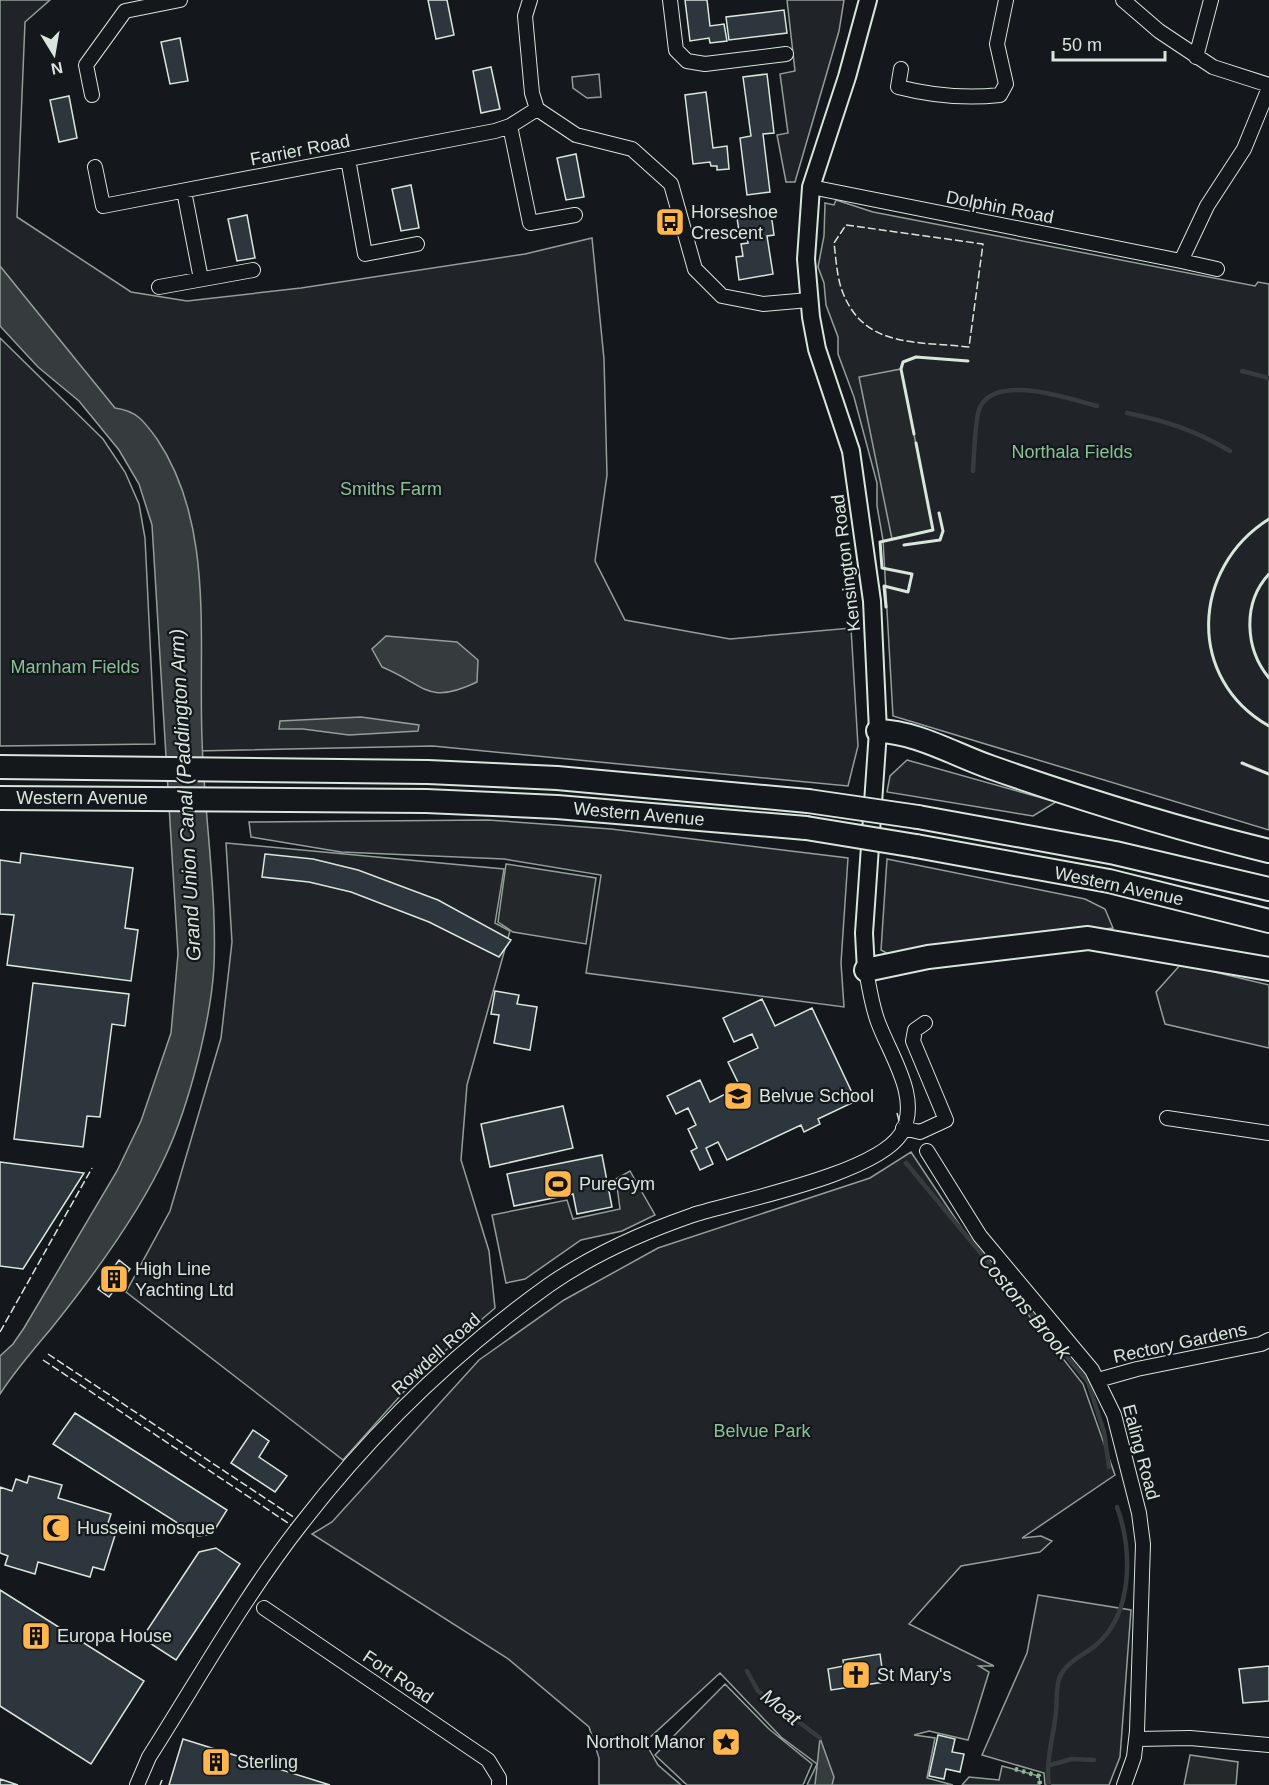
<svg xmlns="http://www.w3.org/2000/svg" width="1269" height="1785" font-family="Arial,sans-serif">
<rect width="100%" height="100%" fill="#14181c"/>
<path fill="#202428" stroke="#939e99" stroke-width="1.5" d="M0,0H50L25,22L17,217L131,292L187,301L301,288L525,254L592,238L604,359L607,475L595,561L625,620L730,639L851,628L858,746L848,786L433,746L195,751L192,577L108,404L0,268Z
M787,0H844L839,31L795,182H786L777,135L788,133L780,74L795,71Z
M599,74L601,97L587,98L573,88L572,77Z
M836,200L873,212L1255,286L1258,282L1269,284V830L893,716L883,540L877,506V483L854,397L838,354V337L826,305L824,283L818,267L824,236L825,203L834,205Z
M0,338L103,439L125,472L139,504L145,538L155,744L0,746Z
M907,760L1056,802L1033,816L887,792L890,776Z
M488,820L611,829L848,858L841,963L844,1007L586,973L601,875L504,859L341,852L251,837L249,822Z
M226,843L504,869L495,923L510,931L467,1085L461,1160L489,1251L495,1308L425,1368L343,1460L126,1292L170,1211L221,1038L232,942Z
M887,859L1085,899L1105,909L1113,928L890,955L881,950Z
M1181,964L1269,985V1048L1165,1024L1156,992Z
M911,1152L971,1242L1083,1384L1115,1475L1022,1538L1041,1536L1052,1541L1040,1552L961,1566L909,1624L994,1666H979L989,1672L968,1740L929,1731L914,1735L935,1738L927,1778L953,1785H807L817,1764L781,1737L720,1673L645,1742L658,1765L681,1785H599V1758L589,1727L507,1658L312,1534L332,1522L479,1360L564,1300L658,1248L870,1178Z
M1038,1595L1131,1610L1120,1757L1109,1785H1045L1044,1773L982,1755L1027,1653Z
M725,1684L769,1729L812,1764L803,1785H687L655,1755Z
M1002,1766L1039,1776L1040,1785H962L969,1777L999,1780Z"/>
<path fill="#24282b" stroke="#939e99" stroke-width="1.5" d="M901,369L933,530L892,539L859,377Z
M506,864L596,878L586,944L513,932L498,922Z
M630,1171L655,1215L622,1231L581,1240L525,1279L506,1283L492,1215L567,1200L573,1219L620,1209L616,1179Z
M1190,1755L1238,1762L1236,1785H1184Z"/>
<path fill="#363b3e" stroke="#939e99" stroke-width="1.5" d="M0,266L115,408C137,411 144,421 157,439C215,525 198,640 202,739C204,814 217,891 214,966C211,1020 189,1105 166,1155C139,1214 91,1279 50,1330C32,1351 15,1371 0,1394V1356L13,1344L24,1328L117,1171L141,1121L171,1033L178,954L152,525L139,484L119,450L79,401L38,367L0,326Z
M386,636L457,642L478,660L477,682C427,706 426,685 382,667L372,649Z
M361,717L419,725L418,731L349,735L303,729H279L280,721Z
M820,1738L834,1777L832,1785H815Z"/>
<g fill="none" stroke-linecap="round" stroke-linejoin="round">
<path stroke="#363b3e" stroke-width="4.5" d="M1242,371L1269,378
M1127,413C1167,421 1194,430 1230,451
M973,471C974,458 975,416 980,407C997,373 1070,399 1097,406
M906,1163L1088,1382L1104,1432L1109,1467
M747,1671L758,1691L820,1738
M1050,1765L1072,1759L1094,1760
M1049,1785C1045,1763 1054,1734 1056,1712C1057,1702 1056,1688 1059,1679C1064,1663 1084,1655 1096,1645C1134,1613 1132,1549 1117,1507"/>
</g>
<path fill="#2c363c" stroke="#d8e6dc" stroke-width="1.5" d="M428,0H447L454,35L436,39Z
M685,0H707L710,26L724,24L727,41L710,43L709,38L690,41Z
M784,10L787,33L729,40L726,17Z
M180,38L188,81L170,84L161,42Z
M491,67L500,109L481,113L473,71Z
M767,74L774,133L763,134L770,192L747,195L740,138L751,136L743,77Z
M706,92L713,148L727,146L729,169L717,170V166H711L710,162L693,164L685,95Z
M69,96L77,138L59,142L50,100Z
M576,154L584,197L566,200L557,158Z
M411,185L419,228L401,231L392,189Z
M771,213L774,235L767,236L773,274L739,280L736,257L743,256L741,244L748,243L747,237L740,238L737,218Z
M247,215L255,258L237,261L228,219Z
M21,853L133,868L125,928L138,930L131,981L7,965L14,915L0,914V860L20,863Z
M265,854L313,859L358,870L438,900L511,940L499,957L429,922L351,892L309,882L262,877Z
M33,983L129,994L125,1026L112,1024L100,1117L87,1116L83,1147L14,1139Z
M495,991L519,995L517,1004L537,1007L530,1050L494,1043L499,1015L491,1014Z
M762,999L775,1026L812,1008L856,1101L818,1119L820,1124L804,1132L801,1125L727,1160L718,1142L706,1148L713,1164L700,1170L691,1151L697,1148L688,1129L696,1125L688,1108L676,1114L667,1096L700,1080L710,1102L729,1092L737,1108L748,1103L728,1062L758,1048L752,1034L734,1042L723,1018Z
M563,1106L573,1148L490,1167L481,1124Z
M602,1155L612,1207L577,1214L573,1194L514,1206L507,1174Z
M0,1162L84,1173L23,1269L0,1266Z
M119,1260L130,1269L109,1297L98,1289Z
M75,1413L227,1510L212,1534L198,1536L53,1444Z
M253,1430L269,1441L259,1457L287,1476L275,1492L231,1463Z
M29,1476L62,1485L58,1498L111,1514L107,1526L117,1529L104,1570L93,1567L90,1577L38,1562L35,1574L5,1565L8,1556L0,1553V1487L12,1491L16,1479L27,1483Z
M216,1548L240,1564L176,1660L142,1638L199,1552Z
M0,1590L144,1681L91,1764L0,1706Z
M880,1654L884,1682L831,1690L828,1669L844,1666L843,1660Z
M1269,1666V1701L1243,1703L1239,1669Z
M938,1735L955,1739L952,1752L964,1754L960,1772L946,1769L944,1779L929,1776Z
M183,1739L330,1785H169Z
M0,1779L18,1785H0Z"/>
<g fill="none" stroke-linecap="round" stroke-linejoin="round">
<g stroke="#d8e6dc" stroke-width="16">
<path id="minor" d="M530,0L525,16L532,93L537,109L576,135L632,149L671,184L695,269L722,296L763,304L809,300
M670,0L676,50L687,61L705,64L786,54
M1123,0L1159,31L1213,67L1269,85
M1196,57L1211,0
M901,69L898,87C933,96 964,99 1000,95L1006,84L997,44L1006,0
M92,95L86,65L125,11L180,0
M510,126L530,223L575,215
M348,159L365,254L417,244
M95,167L103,206L495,131L510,126L537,109
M811,187L1181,261L1207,206L1244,149L1269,88
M184,191L201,279
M1181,261L1217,269
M159,287L253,270
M1167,1118L1269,1133
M903,1128L920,1132L946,1120L913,1041L915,1030L925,1023
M927,1151L980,1236L1092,1370L1114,1415L1139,1513L1143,1544L1137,1731L1134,1757L1124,1785
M1098,1380L1137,1369L1261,1344L1269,1340
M264,1608L488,1760L499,1778V1785
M1137,1739L1190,1738L1269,1745
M137,1785L149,1757C198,1680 246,1594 302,1523C372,1432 455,1352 549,1285C592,1255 644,1232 693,1215C741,1200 875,1174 901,1134C922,1099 890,1055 878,1022C872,1006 869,987 866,970"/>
</g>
<g stroke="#d8e6dc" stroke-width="20">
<path id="tertiary" d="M866,970L864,933L878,731L872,601L851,451L817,349L811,317L806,259L811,187L847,77L868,0"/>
</g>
<g stroke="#d8e6dc" stroke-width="26">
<path id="trunk" d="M878,731C917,732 953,754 990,767C1081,799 1175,828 1269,851
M0,767L428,772L557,778L808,801
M0,798L426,801L557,807L806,828
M918,817L1115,853L1269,889
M916,846L1109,881L1269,921
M866,970L928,957L1088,938L1269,969"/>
</g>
<use href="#minor" stroke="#14181c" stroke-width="14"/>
<use href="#tertiary" stroke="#14181c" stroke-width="16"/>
<use href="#trunk" stroke="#14181c" stroke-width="22"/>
<g stroke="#d8e6dc" stroke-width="26" stroke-linecap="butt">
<path id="trunk-bridge" d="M808,801L918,817
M806,828L916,846"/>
</g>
<use href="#trunk-bridge" stroke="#14181c" stroke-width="22"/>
<path stroke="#8ac095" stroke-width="4.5" stroke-dasharray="3 4.5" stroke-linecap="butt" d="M1015,1769L1039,1776L1040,1785"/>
<path stroke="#d8e6dc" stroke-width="1.5" stroke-dasharray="8 3" stroke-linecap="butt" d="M846,225L983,244L969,347C919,341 865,349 843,293C837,279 836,259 834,243Z
M897,1113L900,1124
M0,1332L92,1168
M48,1354L295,1518
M43,1360L291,1525
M160,1785L162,1780"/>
<path stroke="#d8e6dc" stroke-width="3" d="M914,434L901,369L903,362L916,357L968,361
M1269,519C1191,568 1186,679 1269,726
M904,545L940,540L943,531L939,513
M1269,574C1242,603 1245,649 1269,678
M886,607L884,586L908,592L912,574L882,568L880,542L933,530L916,443
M1242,763L1269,774"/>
</g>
<defs>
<g id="bus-square" transform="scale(1.5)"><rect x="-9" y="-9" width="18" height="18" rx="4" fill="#ffb74d" stroke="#14181c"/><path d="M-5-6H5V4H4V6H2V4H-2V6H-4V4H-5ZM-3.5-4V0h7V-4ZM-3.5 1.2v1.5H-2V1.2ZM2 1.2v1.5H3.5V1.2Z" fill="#111"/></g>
<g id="school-square" transform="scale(1.5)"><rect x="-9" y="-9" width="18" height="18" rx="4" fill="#ffb74d" stroke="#14181c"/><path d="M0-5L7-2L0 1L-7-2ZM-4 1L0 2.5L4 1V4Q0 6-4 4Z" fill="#111"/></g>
<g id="stadium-square" transform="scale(1.5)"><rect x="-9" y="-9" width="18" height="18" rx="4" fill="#ffb74d" stroke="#14181c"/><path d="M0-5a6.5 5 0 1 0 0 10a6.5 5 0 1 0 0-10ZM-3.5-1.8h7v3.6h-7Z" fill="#111"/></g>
<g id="building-square" transform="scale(1.5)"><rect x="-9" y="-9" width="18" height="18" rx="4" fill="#ffb74d" stroke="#14181c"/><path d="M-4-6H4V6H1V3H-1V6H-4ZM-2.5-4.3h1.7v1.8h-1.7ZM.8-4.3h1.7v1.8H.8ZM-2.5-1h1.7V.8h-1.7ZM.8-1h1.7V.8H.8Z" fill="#111"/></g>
<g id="mosque-square" transform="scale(1.5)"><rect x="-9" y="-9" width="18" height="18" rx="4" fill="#ffb74d" stroke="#14181c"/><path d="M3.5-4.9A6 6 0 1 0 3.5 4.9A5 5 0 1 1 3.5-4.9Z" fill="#111"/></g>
<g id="church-square" transform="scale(1.5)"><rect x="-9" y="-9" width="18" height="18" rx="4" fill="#ffb74d" stroke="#14181c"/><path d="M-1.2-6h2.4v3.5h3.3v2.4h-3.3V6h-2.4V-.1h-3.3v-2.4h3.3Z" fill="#111"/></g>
<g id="sight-square" transform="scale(1.5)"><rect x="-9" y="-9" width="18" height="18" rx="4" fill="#ffb74d" stroke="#14181c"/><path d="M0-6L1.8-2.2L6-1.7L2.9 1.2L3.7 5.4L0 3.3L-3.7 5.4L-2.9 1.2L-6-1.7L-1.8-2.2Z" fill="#111"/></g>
</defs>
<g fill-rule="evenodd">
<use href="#bus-square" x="670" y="222"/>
<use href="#school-square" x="738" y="1096"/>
<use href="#stadium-square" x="558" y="1184"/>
<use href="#building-square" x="114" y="1279"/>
<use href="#mosque-square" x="56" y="1528"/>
<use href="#building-square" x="36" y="1636"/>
<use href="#church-square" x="856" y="1675"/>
<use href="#sight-square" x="726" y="1742"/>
<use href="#building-square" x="216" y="1762"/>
</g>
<g text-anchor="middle" stroke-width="4.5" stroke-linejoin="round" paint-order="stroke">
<g font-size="18" fill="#d8e6dc" stroke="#14181c">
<text transform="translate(300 150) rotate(-11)" y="6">Farrier Road</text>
<text transform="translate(1000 207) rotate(11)" y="6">Dolphin Road</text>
<text transform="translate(846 563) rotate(-97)" y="6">Kensington Road</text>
<text x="82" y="804">Western Avenue</text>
<text transform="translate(639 814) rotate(5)" y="6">Western Avenue</text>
<text transform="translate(1119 886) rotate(12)" y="6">Western Avenue</text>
<text transform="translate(1180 1343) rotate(-12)" y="6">Rectory Gardens</text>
<text transform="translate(436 1354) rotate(-42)" y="6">Rowdell Road</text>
<text transform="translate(1141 1452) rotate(75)" y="6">Ealing Road</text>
<text transform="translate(398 1677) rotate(34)" y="6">Fort Road</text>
</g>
<g font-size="18" fill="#d8e6dc" stroke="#14181c" text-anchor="start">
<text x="691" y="218">Horseshoe<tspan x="691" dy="21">Crescent</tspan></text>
<text x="759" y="1102">Belvue School</text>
<text x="579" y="1190">PureGym</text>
<text x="135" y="1275">High Line<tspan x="135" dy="21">Yachting Ltd</tspan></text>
<text x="77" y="1534">Husseini mosque</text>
<text x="57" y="1642">Europa House</text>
<text x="877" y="1681">St Mary's</text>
<text x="705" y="1748" text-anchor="end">Northolt Manor</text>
<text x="237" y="1768">Sterling</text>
</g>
<g font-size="18" fill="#8ac095" stroke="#14181c">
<text x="1072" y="458">Northala Fields</text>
<text x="391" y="495">Smiths Farm</text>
<text x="75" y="673">Marnham Fields</text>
<text x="762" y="1437">Belvue Park</text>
</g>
<g font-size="20" font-style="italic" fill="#d8e6dc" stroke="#14181c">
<text transform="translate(185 795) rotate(-93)" y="7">Grand Union Canal (Paddington Arm)</text>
<text transform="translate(1025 1306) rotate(50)" y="7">Costons Brook</text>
<text transform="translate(781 1707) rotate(39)" y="7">Moat</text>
</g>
</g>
<g transform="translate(54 54) rotate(169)" stroke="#14181c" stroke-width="4.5" paint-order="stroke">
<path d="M0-4.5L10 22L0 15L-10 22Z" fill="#d8e6dc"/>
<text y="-9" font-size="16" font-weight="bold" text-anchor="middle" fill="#d8e6dc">N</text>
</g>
<path d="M1053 51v9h112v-9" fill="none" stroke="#d8e6dc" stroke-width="3"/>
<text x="1062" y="51" font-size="18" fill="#d8e6dc" stroke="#14181c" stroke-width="4.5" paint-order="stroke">50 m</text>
</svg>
